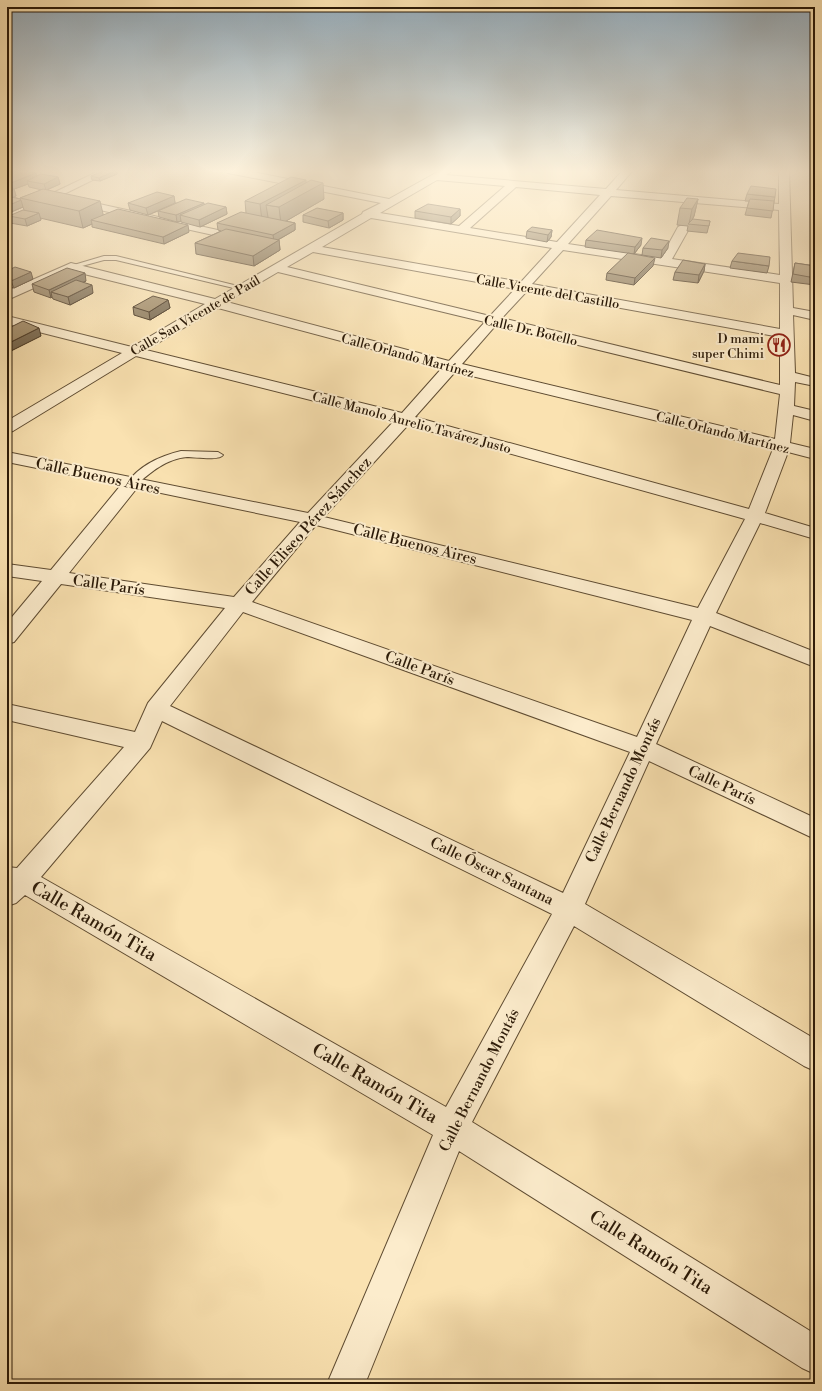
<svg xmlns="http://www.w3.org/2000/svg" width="822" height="1391" font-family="'Libre Bodoni',serif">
<rect width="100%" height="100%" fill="#fae2b1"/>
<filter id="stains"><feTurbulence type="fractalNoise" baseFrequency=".005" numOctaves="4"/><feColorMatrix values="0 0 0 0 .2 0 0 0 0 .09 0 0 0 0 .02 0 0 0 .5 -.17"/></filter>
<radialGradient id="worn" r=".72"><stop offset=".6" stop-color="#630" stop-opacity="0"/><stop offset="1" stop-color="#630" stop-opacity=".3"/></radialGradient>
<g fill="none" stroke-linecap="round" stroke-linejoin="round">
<g stroke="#5f4c32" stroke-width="2">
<path id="service" d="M104,256H116L246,288L242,290L116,260H104L71,269L67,267Z
M181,451L218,452L223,455C219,461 195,457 187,457C166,459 151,472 136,485L132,486L127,483C139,466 160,456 181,451Z"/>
</g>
<g stroke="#5f4c32" stroke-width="2">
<path id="minor" d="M101,170H113L7,222V215Z
M223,170H242L389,199L441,170H453L446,175L606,189L623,170H633L616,190L779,204V170H789L793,308L815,312V320L793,315L795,373L815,378V386L795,382L794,406L815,411V421L793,415L790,443L815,449V459L788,452L765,513L815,528V539L760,523L716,613L815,652V667L710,626L656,744L815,818V839L649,761L585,904L815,1039V1071L804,1066L574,926L472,1122L815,1334V1374L802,1368L459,1151L365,1384H327L433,1135L25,895L16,903L7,906V867L17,868L124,747L7,720V704L135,732L148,703L225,608L61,584L14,642L7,644V623L42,581L7,576V564L51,570L121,485L7,462V452L308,513L394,421L136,356L13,431L7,433V421L122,353L7,324V316L132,347L205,304L72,271L7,300V291L71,263L215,299L362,214L363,212L381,203L228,173ZM437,180L505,186L459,226L380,213ZM516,187L600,195L557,242L470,228ZM611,196L779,210L780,275L672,259L690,227L684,224L678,227L661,258L568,244ZM371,218L552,248L521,282L322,247ZM563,250L780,283V329L532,284ZM313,252L515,289L490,316L287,267ZM278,272L485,322L449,361L227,302ZM527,291L780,337V385L502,318ZM218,308L442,368L402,413L146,350ZM496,325L780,394L775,439L462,364ZM455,372L773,449L749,509L415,417ZM408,425L745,519L698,608L324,517ZM137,488L300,522L234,597L69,573ZM316,525L692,620L637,737L252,602ZM243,612L630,752L563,893L170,706ZM162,721L552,914L446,1107L41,877L150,748Z
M72,198L245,236L251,239L245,242L68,203L67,201L68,199Z"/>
</g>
<use href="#service" fill="#fceccc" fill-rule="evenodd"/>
<use href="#minor" fill="#fceccc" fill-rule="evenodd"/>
</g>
<path fill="#827053" stroke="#2b1a08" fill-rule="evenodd" d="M7,170L36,173L37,176L58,177L60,184L47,190L103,215L189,232L164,244L92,227V224L83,228L40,218L41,220L27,226L10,223L9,216L24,210L23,207L8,213H7ZM28,184L29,187L42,190L20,198V199L13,197L16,196L14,189Z
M411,170H423L420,171Z
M117,174L100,181L92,180L91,176Z
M306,183L324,199L286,221L295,223V230L278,240H279L280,250L254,266L196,254L195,243L221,231L218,230L217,223L246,213L245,201Z
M747,194L775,197L771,218L745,215L749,201H745Z
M174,196L175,203L204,205L226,207L227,214L200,227L181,222V221L177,222L159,217L158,211L148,215L130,210L128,203Z
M698,199L694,216L692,220L710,221L707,233L687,231L688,226L677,225L680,208Z
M460,209V216L451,224L415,218V211Z
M343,213V220L329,228L303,222V215Z
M552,230L551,237L547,242L526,238L527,231Z
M586,240L641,245L634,254L585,247Z
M643,248H668L661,258L642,255Z
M732,261L769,266L767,273L730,268Z
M795,263L815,266V285L791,282Z
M705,264L704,271L698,283L673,280L675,272Z
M653,266L634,285L606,280L607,273Z
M7,271L33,279L14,288L7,286Z
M86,281L83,282L93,293L70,305L53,299L52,297L51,298L34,292L32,284Z
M168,300L170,308L150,320L134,315L133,307Z"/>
<path fill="#6a5b43" stroke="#2b1a08" d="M18,170L20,176L7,181V174Z
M117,170V174L100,181L99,178Z
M36,173L38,180L27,181L28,184L14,189L16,196L7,200V192L13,190L11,183Z
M58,177L60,184L46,190L44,184Z
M306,180V192L323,183L324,199L281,224L279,207L266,205L268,217L262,221L260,204Z
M174,196L175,203L148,215L146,208Z
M698,199L694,216L690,224H689L692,209Z
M21,200L23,207L8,213L7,206Z
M100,201L104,218L91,220L92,224L83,228L79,211Z
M204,203L205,210L180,215L181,221L177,222L176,215Z
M226,207L227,214L200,227L199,220Z
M460,209V216L451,224V217Z
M39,213L41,220L27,226L25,219Z
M343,213V220L329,228L328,221Z
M295,223V230L274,242L273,235Z
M188,225L189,232L164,244L163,237Z
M552,230L551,237L547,242L548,235Z
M642,238L641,245L634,254L635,247Z
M279,240L280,250L254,266L253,256Z
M669,241L668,248L661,258L662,250Z
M655,258L653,266L634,285L635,278Z
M705,264L704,271L698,283L699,275Z
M31,272L33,279L14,288L11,281Z
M85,273L86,281L58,294L51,292L52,297L51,298L49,290Z
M92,285L93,293L70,305L68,297Z
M168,300L170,308L150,320L149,312Z
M39,328L41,336L7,353V344Z"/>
<path fill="#978260" stroke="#2b1a08" d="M7,170H18L7,174Z
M20,170L36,173L11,183L7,182V175Z
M105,170H117L99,178L91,176Z
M41,174L58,177L44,184L27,181Z
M291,177L306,180L260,204L245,201Z
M311,180L323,183L279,207L266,205Z
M751,186L776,189L775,197L747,194Z
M7,188L14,189L7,192Z
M43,189L100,201L79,211L20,198Z
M157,192L174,196L146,208L128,203Z
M7,196L20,199L21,200L7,206Z
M687,198L698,199L692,209L680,208Z
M186,199L204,203L176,215L158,211Z
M750,199L774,201L773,211L747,208Z
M208,203L226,207L199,220L180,215Z
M428,204L460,209L451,217L415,211Z
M317,208L343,213L328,221L303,215Z
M118,209L188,225L163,237L91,220Z
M23,210L39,213L25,219L9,216Z
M241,212L295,223L273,235L217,223Z
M693,219L710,221L709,226L688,224Z
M532,227L552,230L548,235L527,231Z
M226,229L279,240L253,256L195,243Z
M597,230L642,238L635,247L586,240Z
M651,238L669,241L662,250L643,248Z
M628,253L655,258L635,278L607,273Z
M738,253L770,257L769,266L732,261Z
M683,260L705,264L699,275L675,272Z
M795,263L815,266V278L793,274Z
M15,267L31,272L11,281L7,280V271Z
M67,268L85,273L49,290L32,284Z
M76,280L92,285L68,297L51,292Z
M153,296L168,300L149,312L133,307Z
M23,321L39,328L7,344V329Z"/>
<linearGradient id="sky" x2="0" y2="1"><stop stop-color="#93abbb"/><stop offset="0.47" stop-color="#fdf2dc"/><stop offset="1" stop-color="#fdf2dc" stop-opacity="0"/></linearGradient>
<rect width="822" height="364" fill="url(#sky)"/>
<defs>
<g id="restaurant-ring" transform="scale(1.15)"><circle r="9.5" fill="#fceccc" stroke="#8f2418" stroke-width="1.5"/><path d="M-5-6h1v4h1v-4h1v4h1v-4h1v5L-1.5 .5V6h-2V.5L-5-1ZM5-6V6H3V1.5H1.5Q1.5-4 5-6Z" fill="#8f2418"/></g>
</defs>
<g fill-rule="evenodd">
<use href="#restaurant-ring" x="779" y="345"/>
</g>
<g text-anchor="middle" stroke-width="4" stroke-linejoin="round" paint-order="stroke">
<g font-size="13" fill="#2b1a08" stroke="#fceccc">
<text transform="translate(548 291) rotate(10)" y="5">Calle Vicente del Castillo</text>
<text transform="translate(195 315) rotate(-30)" y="5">Calle San Vicente de Paúl</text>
<text transform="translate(531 330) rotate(13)" y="5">Calle Dr. Botello</text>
<text transform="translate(408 355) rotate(15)" y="5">Calle Orlando Martínez</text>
<text transform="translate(412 422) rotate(15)" y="5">Calle Manolo Aurelio Tavárez Justo</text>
<text transform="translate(723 432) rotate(14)" y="5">Calle Orlando Martínez</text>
</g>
<g font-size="13" fill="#2b1a08" stroke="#fceccc" text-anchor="end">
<text x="764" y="343">D mami<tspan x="764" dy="15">super Chimi</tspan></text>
</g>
<g font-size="15" fill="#2b1a08" stroke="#fceccc">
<text transform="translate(98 476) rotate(12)" y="5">Calle Buenos Aires</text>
<text transform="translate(308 526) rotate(-48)" y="5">Calle Eliseo Pérez Sánchez</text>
<text transform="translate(415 544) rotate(14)" y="5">Calle Buenos Aires</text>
<text transform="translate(109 585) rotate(8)" y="5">Calle París</text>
<text transform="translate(420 668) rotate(20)" y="5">Calle París</text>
<text transform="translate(722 785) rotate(25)" y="5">Calle París</text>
<text transform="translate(623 790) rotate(-65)" y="5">Calle Bernando Montás</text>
<text transform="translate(492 871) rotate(26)" y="5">Calle Óscar Santana</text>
<text transform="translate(479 1080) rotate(-63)" y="5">Calle Bernando Montás</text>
</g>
<g font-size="18" fill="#2b1a08" stroke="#fceccc">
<text transform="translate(94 921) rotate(30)" y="6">Calle Ramón Tita</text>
<text transform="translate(375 1083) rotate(30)" y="6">Calle Ramón Tita</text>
<text transform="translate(651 1252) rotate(32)" y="6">Calle Ramón Tita</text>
</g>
</g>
<rect width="822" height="1391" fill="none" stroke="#fae2b1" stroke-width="24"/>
<rect x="8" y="8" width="806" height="1375" fill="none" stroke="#2b1a08" stroke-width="2"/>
<rect x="12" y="12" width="798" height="1367" fill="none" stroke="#2b1a08"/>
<rect width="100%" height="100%" filter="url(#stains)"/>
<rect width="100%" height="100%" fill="url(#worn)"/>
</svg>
